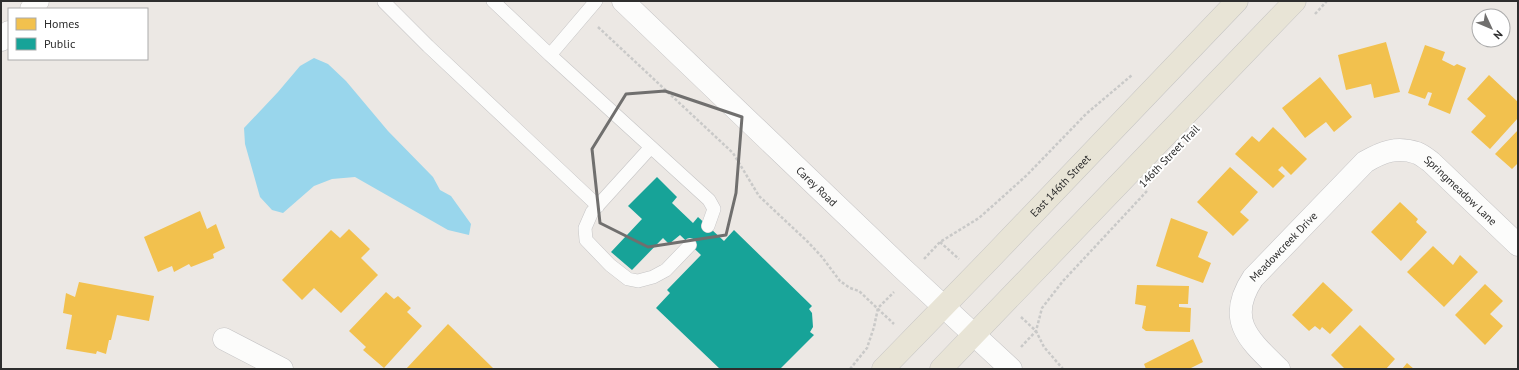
<svg xmlns="http://www.w3.org/2000/svg" width="1519" height="370" font-family="'PT Sans',sans-serif">
<rect width="100%" height="100%" fill="#ece8e4"/>
<path fill="#99d6ec" d="M314,58L328,64L346,81L388,131L433,177L440,190L451,196L471,224L469,235L448,230L355,177L332,179L314,186L283,213L272,210L260,197L245,144L244,128L278,92L300,66Z"/>
<path fill="#f2c14e" d="M1386,42L1400,92L1374,98L1371,84L1346,90L1338,55Z
M1425,45L1445,52L1442,60L1454,66L1457,64L1466,68L1450,114L1428,105L1432,93L1428,92L1425,99L1408,93Z
M1489,75L1518,102V118L1490,149L1471,132L1486,116L1467,99Z
M1320,77L1352,117L1334,132L1326,122L1305,138L1282,108Z
M1273,127L1307,159L1291,175L1282,166L1278,170L1285,176L1273,188L1235,154L1252,136L1259,142Z
M1518,130V163L1512,169L1495,154Z
M1230,167L1258,192L1240,212L1249,220L1233,236L1197,202Z
M1400,202L1418,219L1416,222L1427,232L1401,261L1371,232Z
M200,211L207,229L216,224L225,248L213,254L214,258L191,267L189,264L174,272L172,266L158,272L144,237Z
M1171,218L1208,232L1198,257L1211,263L1203,283L1156,266Z
M349,229L370,249L361,258L378,275L341,313L314,288L302,300L282,280L331,230L340,238Z
M1433,246L1453,265L1460,255L1478,272L1444,307L1407,272Z
M79,282L154,296L149,321L117,315L111,340H109L106,354L97,351L96,354L66,349L72,315L63,313L66,293L75,297Z
M1323,282L1353,310L1330,334L1322,327L1320,330L1315,326L1309,331L1292,315Z
M1485,284L1503,301L1490,314L1503,326L1485,345L1455,315Z
M1137,285L1189,286L1188,304H1179V307L1191,308L1190,332L1146,331L1142,328L1146,306L1135,304Z
M386,292L394,299L398,296L411,308L407,312L422,326L384,368L363,350L366,347L349,331Z
M448,324L494,369H406Z
M1360,325L1395,359L1386,369H1345L1331,355Z
M1193,339L1203,362L1189,369H1146L1144,364Z
M1407,363L1414,369H1402Z"/>
<path fill="#17a398" d="M657,177L677,197L672,203L693,223L698,217L724,241L734,230L812,306L809,309L812,313L813,327L810,332L814,335L780,369H720L656,308L670,293L667,290L701,255L680,235L669,244L663,238L632,270L611,252L642,219L628,206Z"/>
<g fill="none" stroke-linecap="round" stroke-linejoin="round">
<g stroke="#c5c4c5" stroke-width="14">
<path id="lane" d="M385,1L384,2L428,46L598,206
M493,1L550,55
M596,1L550,55L709,200L714,209L708,226
M651,147L592,212L585,228L586,240L610,265L628,279L638,281L653,277L666,270L690,245"/>
</g>
<g stroke="#c5c4c5" stroke-width="23">
<g id="street">
<path d="M31,9L38,1"/>
<path d="M1,40L9,32"/>
<path d="M224,339L282,369"/>
<path id="s1" d="M1279,369C1249,340 1225,320 1253,278L1365,162C1382,152 1397,146 1417,153C1422,155 1427,159 1431,162L1518,245"/>
</g>
</g>
<g stroke="#c5c4c5" stroke-width="23">
<g id="secondary">
<path id="s2" d="M623,1L902,268L1011,369"/>
</g>
</g>
<g stroke="#c6c5c4" stroke-width="23">
<g id="primary">
<path id="s3" d="M883,369L990,259L1237,1"/>
<path d="M941,369L1295,1"/>
</g>
</g>
<path stroke="#c9c9c8" stroke-width="2.5" stroke-dasharray="3 2" stroke-linecap="butt" d="M1315,14L1327,1
M598,27L733,153L759,196L808,242L822,257L840,281L850,288L859,291L894,324
M940,242L959,259
M924,259L940,242L979,218L997,202L1027,175L1086,114L1132,75
M1021,317L1036,331L1044,347L1063,369
M1021,347L1036,331L1042,308L1063,281L1147,191
M850,369L867,348L874,327L878,308L894,292"/>
<use href="#lane" stroke="#fcfcfb" stroke-width="13"/>
<use href="#street" stroke="#fcfcfb" stroke-width="22"/>
<use href="#secondary" stroke="#fcfcfb" stroke-width="22"/>
<use href="#primary" stroke="#e8e4d6" stroke-width="22"/>
</g>
<path fill="none" stroke="#706f6e" stroke-width="3" stroke-linejoin="round" d="M665,91L742,117L736,193L726,235L648,247L600,223L592,149L626,94Z"/>
<g text-anchor="middle" stroke-width="4" stroke-linejoin="round" paint-order="stroke">
<g font-size="11" fill="#2e2e2e" stroke="#fff">
<text transform="translate(1169 156) rotate(-46)" y="4">146th Street Trail</text>
<text dy="4" stroke="none"><textPath href="#s2" startOffset="268">Carey Road</textPath></text>
<text dy="4" stroke="none"><textPath href="#s3" startOffset="255">East 146th Street</textPath></text>
<text dy="4" stroke="none"><textPath href="#s1" startOffset="381">Springmeadow Lane</textPath></text>
<text dy="4" stroke="none"><textPath href="#s1" startOffset="151">Meadowcreek Drive</textPath></text>
</g>
</g>
<rect width="1519" height="370" fill="none" stroke="#2e2e2e" stroke-width="4"/>
<rect x="8" y="8" width="140" height="52" fill="#ffffff" stroke="#ababab"/>
<rect x="16" y="18" width="20" height="12" fill="#f2c14e" stroke="#ababab"/>
<text x="44" y="28" font-size="12" fill="#2e2e2e">Homes</text>
<rect x="16" y="38" width="20" height="12" fill="#17a398" stroke="#ababab"/>
<text x="44" y="48" font-size="12" fill="#2e2e2e">Public</text>
<g transform="translate(1491 28) rotate(134)"><circle r="19" fill="#ffffff" stroke="#ababab"/>
<path d="M0-3L7 15L0 10L-7 15Z" fill="#706f6e"/>
<text y="-6" font-size="11" font-weight="bold" text-anchor="middle" fill="#2e2e2e">N</text>
</g>
</svg>
